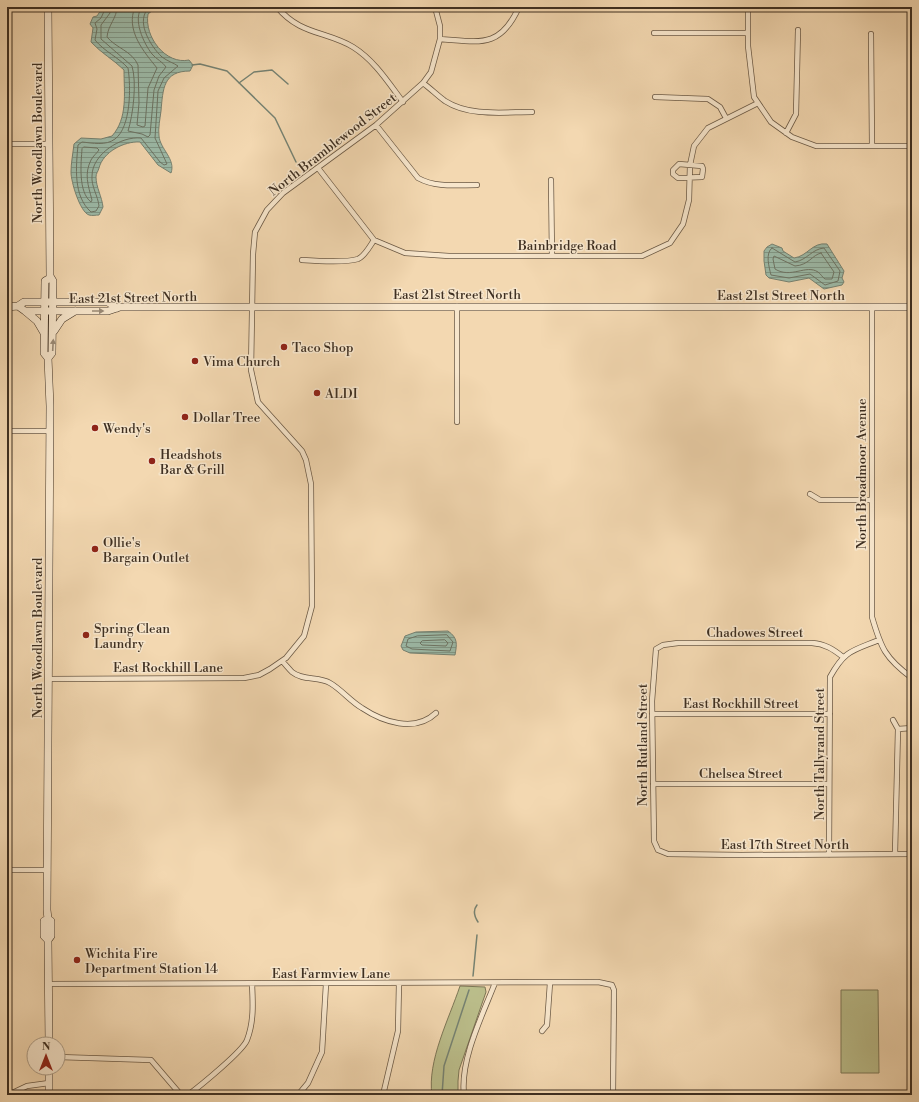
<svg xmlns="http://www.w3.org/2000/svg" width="919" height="1102" font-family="'Libre Bodoni',serif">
<defs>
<pattern id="water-rules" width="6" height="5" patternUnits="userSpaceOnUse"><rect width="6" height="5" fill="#9cbaa8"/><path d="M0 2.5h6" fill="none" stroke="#819888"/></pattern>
</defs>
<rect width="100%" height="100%" fill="#f3d8b1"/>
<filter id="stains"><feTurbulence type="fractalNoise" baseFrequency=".005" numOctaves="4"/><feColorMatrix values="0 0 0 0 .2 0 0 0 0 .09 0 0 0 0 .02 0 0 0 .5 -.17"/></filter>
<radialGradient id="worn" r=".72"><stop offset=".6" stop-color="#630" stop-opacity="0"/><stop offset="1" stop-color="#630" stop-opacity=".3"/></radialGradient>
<path fill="#bbbe8b" stroke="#7c7656" d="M460,986L485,987L486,992L459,1070L458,1081V1095H432C427,1061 449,1019 460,986Z
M841,990H878L879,1073H841Z"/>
<path fill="url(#water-rules)" stroke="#768272" d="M103,7H157L148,14C144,37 166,65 189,60L193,65L190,71C163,71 163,89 161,111C160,119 158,128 159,136C160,149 176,159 171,173L158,165L140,142C124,141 103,152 99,168C98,172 96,173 96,177C96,187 102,197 103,207L99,215C96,215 92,216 89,215C80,212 71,182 71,172C71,163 73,153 74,144L81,138L101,139L112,136C128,118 124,93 124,70C114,60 101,53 91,42L93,28L90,24L93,17L97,16Z
M772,244L782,248L783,251L794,258C808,256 812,242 827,244L844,271L842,278L844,282L842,285L824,289L809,278L789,282L769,278L766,275L764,261V251L767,247Z
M448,631C458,638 457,644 455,655L410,653L403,650L401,646L405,636L416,632Z"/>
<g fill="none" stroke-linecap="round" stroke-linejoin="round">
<path stroke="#6d7464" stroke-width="1" d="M106,7L101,18L95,23L97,29L95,40C105,52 118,57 128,68C131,87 131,127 115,139C106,146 92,143 82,142L78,145C76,167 73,196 91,212L96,211L99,206C98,196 91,186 92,176C92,154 121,136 141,138L160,162L164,165L167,164L155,138L158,91L164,78L178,66C174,63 167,61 162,57C150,46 134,19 150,7
M111,7L110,13L101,25V39L132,66C137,83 133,115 128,131L142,134L148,137L150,135L154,90L159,76L166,67C163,62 156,59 152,54C144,44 132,19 142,7
M117,7C117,18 108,25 107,37C116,48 132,51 138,65L139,103L137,125L143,127L145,126L148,88L157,68C144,52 125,30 135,7
M84,147L97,148L99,150C97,153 93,156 91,160C84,174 88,185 92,200L91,202C78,192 81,163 82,149Z
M772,248L795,262C807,260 812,249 824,248L840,271L838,281L825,285L810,274L789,278L771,275C769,267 765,253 772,248Z
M821,253L834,272L832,279H825C822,277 821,274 818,272C806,264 791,279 775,269L773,259L774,256L795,266C809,265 812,255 821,253Z
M447,635L453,642L450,651L412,649L406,646L408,639L417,636Z
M445,640L448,643L446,646L422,645L420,643L422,641Z"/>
<path stroke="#768272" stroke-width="1.5" d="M192,65L200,64L227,71L275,118L296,162
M239,83L254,72L272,70L288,84
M477,905C473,910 474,916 478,922
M473,976L477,935
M442,1095L444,1066L469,990"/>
<g stroke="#6b5945" stroke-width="6">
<path id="minor" d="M277,7C300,35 326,31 353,47C374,60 388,82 403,102
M748,7V46L754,97L771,122L792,137L816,146H912
M654,33H748
M871,34L872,146
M440,39C480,42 500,49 519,7
M423,83C431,89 438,96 445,101C470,117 504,112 532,112
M655,97L708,99L720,107L726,118
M376,125L418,178C436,188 457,185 477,185
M786,133L796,114L798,30
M7,144H49
M679,164L702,166L703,169L702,177L678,178L673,174V170Z
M318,168L374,240L405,253L449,256H642L670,243L683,224L689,200L690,165L694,146L708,128L758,103
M551,180L552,256
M302,260C316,261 345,263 358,259C365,256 370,246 374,240
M457,306V422
M872,307V617C881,648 885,658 912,678
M7,431H50
M810,494L820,500H872
M843,657C833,649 825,644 812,643H678L663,645L656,649L652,701L654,841L658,850L668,854L741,855L912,854
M282,661C285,664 289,669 292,672C303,681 319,676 330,683C342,690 350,701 362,708C383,722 415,733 436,713
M49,679L244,678L259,675L270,669L286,658L304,636L312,606L311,484L306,460L302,451L258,402L251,370L253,254L255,232L267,210L283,193L376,125L423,83L431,72L440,39V26L435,7
M652,714H830
M893,720L898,729
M898,729L912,728
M653,784H829
M895,854L898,729
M829,855L830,677C845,650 852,651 879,640
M7,870H48
M49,984L598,982L612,985L614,990L613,1095
M542,1031L547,1025L550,983
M58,1057L151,1060L181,1095
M8,1095L27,1086L49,1083
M188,1095C200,1086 243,1051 247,1040C254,1022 253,1003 252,984
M298,1095L308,1083L322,1052L326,984
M383,1095L398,1031L399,983
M464,1095C460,1060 482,1016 495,983
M502,1095H530"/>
</g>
<g stroke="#3e2f21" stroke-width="8">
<path id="secondary" d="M48,7L50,276L53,281L52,353L48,358
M18,306L24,302H108L117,308
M7,307L18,306L25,311H108L120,307H912
M25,311L37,321L44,333
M54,331L62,319L75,311
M48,919L44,921V936L48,940L49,1044
M48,940L51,936V921L48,919L47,910L50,406L48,358L44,353L45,281L50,278
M49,1068V1095"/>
</g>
<use href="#minor" stroke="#f7e6cc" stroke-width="4.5"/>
<use href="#secondary" stroke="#f7e6cc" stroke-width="7"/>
</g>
<defs><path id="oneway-solid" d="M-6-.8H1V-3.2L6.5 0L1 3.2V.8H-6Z"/></defs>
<g fill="#9a8a76">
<use href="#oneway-solid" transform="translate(98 311)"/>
<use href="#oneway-solid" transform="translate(53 345) rotate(-87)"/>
</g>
<g fill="#8f2418" stroke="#f7e6cc" stroke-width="1.5">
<circle cx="284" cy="347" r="4"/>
<circle cx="195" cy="361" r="4"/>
<circle cx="317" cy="393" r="4"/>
<circle cx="185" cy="417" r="4"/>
<circle cx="95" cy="428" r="4"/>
<circle cx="152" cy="461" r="4"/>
<circle cx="95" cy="549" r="4"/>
<circle cx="86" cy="635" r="4"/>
<circle cx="77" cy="960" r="4"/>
</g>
<g text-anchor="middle" stroke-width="3" stroke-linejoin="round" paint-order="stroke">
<g font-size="13" fill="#3e2f21" stroke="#f7e6cc">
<text transform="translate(37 143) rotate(-90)" y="5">North Woodlawn Boulevard</text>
<text transform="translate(332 144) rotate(-38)" y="5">North Bramblewood Street</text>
<text x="567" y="250">Bainbridge Road</text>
<text x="457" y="299">East 21st Street North</text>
<text x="781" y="300">East 21st Street North</text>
<text transform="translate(133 297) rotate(-1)" y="5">East 21st Street North</text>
<text transform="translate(861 474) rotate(-90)" y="5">North Broadmoor Avenue</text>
<text x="755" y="637">Chadowes Street</text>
<text transform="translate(37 638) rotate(-90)" y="5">North Woodlawn Boulevard</text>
<text x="168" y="672">East Rockhill Lane</text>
<text x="741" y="708">East Rockhill Street</text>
<text transform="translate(642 745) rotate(-90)" y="5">North Rutland Street</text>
<text transform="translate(819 754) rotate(-90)" y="5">North Tallyrand Street</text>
<text x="741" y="778">Chelsea Street</text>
<text x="785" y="849">East 17th Street North</text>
<text x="331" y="978">East Farmview Lane</text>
</g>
<g font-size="13" fill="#3e2f21" stroke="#f7e6cc" text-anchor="start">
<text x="292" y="352">Taco Shop</text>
<text x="203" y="366">Vima Church</text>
<text x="325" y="398">ALDI</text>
<text x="193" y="422">Dollar Tree</text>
<text x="103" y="433">Wendy's</text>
<text x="160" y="459">Headshots<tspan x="160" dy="15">Bar &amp; Grill</tspan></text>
<text x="103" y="547">Ollie's<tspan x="103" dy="15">Bargain Outlet</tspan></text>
<text x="94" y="633">Spring Clean<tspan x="94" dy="15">Laundry</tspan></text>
<text x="85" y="958">Wichita Fire<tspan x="85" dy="15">Department Station 14</tspan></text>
</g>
</g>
<rect width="919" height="1102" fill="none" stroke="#f3d8b1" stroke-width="24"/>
<rect x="8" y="8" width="903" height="1086" fill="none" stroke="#3e2f21" stroke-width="2"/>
<rect x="12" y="12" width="895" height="1078" fill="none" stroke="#3e2f21"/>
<g transform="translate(46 1056)"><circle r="19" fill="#f7e6cc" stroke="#ad9d88"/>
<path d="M0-3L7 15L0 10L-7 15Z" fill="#8f2418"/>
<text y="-6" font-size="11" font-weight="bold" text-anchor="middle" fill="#3e2f21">N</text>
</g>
<rect width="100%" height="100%" filter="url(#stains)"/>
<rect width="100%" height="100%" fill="url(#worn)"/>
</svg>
